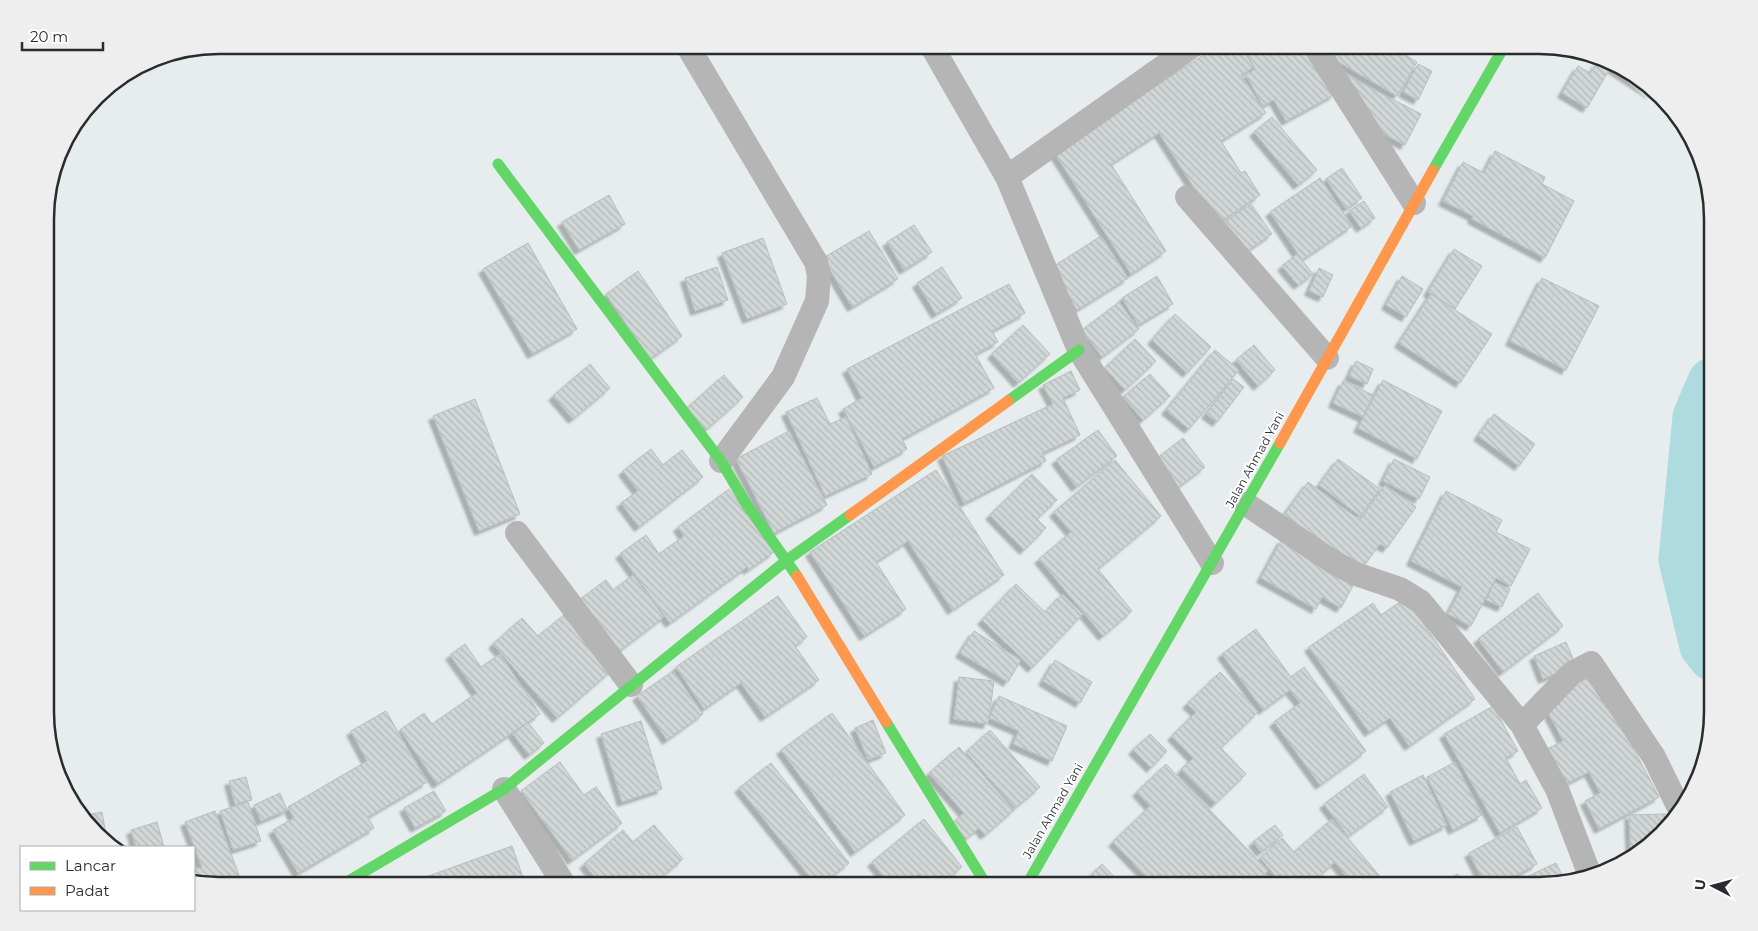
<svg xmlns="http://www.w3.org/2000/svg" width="1758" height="931" font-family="Montserrat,sans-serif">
<defs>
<pattern id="building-back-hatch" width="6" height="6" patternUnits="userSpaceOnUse" patternTransform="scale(1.25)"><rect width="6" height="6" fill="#d1d6d7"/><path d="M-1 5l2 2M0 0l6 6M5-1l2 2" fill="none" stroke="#b3b8b9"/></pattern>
<filter id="shadow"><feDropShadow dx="-4.5" dy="4.5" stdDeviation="1" flood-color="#0004"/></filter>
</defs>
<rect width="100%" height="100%" fill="#e7edee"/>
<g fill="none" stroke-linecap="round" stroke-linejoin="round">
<path stroke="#aedbdf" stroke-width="49" d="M1712,382L1697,417L1683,560L1704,646L1713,657"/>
</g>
<path fill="url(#building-back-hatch)" stroke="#b8bdbd" filter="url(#shadow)" d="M1219,45H1239L1254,67L1241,75L1266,113L1221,141L1241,173L1245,171L1260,195L1217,224L1159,133L1111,164L1166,251L1131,274L1054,152Z
M1242,45H1308L1335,94L1286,121L1274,100L1263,106L1246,75L1255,69Z
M1336,45H1396L1394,48L1417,62L1397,96L1330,57Z
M1598,59L1617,63L1651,94Z
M1597,63L1609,70L1587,108L1562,93L1578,66L1590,73Z
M1418,64L1432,71L1418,100L1403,92Z
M1342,73L1421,114L1405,145L1368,126Z
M1272,117L1317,170L1298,185L1254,132Z
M1495,151L1545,177L1542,184L1574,201L1545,258L1472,219L1473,216L1443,201L1463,162L1484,173Z
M1342,168L1362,198L1346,209L1326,179Z
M1320,178L1352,226L1302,260L1270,212Z
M609,195L625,224L579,250L562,222Z
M1364,201L1375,218L1361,228L1349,211Z
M1251,204L1272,234L1243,254L1223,223Z
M914,225L932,252L904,270L887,242Z
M869,231L898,279L852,307L823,258Z
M1101,236L1128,278L1077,310L1051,268Z
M763,238L787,304L747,319L722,253Z
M528,243L577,329L532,354L483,269Z
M1454,249L1482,266L1455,309L1428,292Z
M1297,254L1313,274L1298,285L1282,266Z
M717,267L728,300L695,311L685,278Z
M942,267L962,298L936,314L917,283Z
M1319,268L1333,275L1323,297L1309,291Z
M638,271L682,336L650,359L606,294Z
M1157,276L1173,304L1138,325L1122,298Z
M1402,276L1423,289L1406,317L1386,305Z
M1542,278L1599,306L1566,370L1510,341Z
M1009,284L1025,313L992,331L998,342L975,354L994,388L902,439L907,449L874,467L843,409L862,398L847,369Z
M1431,294L1492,334L1460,383L1399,343Z
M1119,302L1139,329L1102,357L1082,330Z
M1175,314L1211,347L1187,373L1152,340Z
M1023,325L1050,354L1018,383L992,354Z
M1135,339L1156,361L1125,390L1105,368Z
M1254,345L1275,370L1258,386L1236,360Z
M1215,350L1239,370L1189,429L1166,410Z
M1356,361L1373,369L1367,384L1349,376Z
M590,364L610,388L573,419L553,396Z
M1071,371L1080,390L1063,398L1080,435L1042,453L1046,461L964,503L942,456L1053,404L1043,385Z
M1150,374L1170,396L1143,420L1123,397Z
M724,375L743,397L706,430L687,408Z
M1233,379L1244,387L1217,422L1206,414Z
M1383,380L1442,411L1417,459L1358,428Z
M1343,381L1373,395L1363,417L1333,403Z
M817,398L830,424L846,417L872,474L825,496L786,412Z
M475,399L520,514L479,531L433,416Z
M1494,414L1535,444L1519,466L1478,436Z
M1098,430L1117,456L1076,487L1056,460Z
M789,431L827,505L774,533L736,459Z
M1183,438L1205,467L1177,488L1156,459Z
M651,449L663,465L682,450L703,477L639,527L621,503L638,491L623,471Z
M1338,459L1380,489L1360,516L1319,485Z
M1394,459L1430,477L1419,499L1383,481Z
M1115,460L1161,516L1098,569L1132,611L1103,636L1039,559L1071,532L1054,512Z
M936,470L1004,575L952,610L908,541L876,562L906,609L864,636L810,552Z
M1032,474L1057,500L1037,519L1046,528L1024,550L990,515Z
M1308,482L1360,520L1385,485L1416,507L1387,548L1380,544L1360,571L1284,515Z
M729,489L774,552L748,570L747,567L670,623L620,554L646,535L659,554L684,536L678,527Z
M1446,491L1502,520L1496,532L1530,549L1511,586L1496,578L1471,626L1448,614L1462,587L1411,561Z
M1282,539L1356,580L1341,608L1322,597L1316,609L1261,578Z
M633,575L664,617L618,652L579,600L606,580L613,590Z
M1494,582L1510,589L1502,607L1486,600Z
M1016,584L1045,612L1062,594L1083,614L1032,668L982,620Z
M1538,593L1563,626L1503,672L1478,639Z
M778,596L807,637L795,646L819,680L765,717L741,683L704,709L676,667Z
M1406,598L1475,699L1409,746L1390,718L1369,732L1309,647L1373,603L1381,615Z
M564,615L612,670L557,718L493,644L522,618L538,636Z
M1256,629L1291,677L1304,667L1366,751L1320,785L1274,722L1300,703L1290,690L1263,710L1222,654Z
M974,631L1021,660L1008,682L960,653Z
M1566,642L1576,666L1543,679L1534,656Z
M465,644L481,667L500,654L540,714L437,784L400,730L424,713L432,724L477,693L450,655Z
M1055,660L1092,682L1080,703L1043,681Z
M673,671L703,714L667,740L637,696Z
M1220,672L1258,712L1221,748L1246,774L1215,804L1181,770L1193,758L1172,736L1196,712L1187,704Z
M1588,675L1606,708L1611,706L1659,797L1599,829L1585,801L1600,793L1589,772L1562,786L1543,751L1563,741L1547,710Z
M959,677L994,681L988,724L954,719Z
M999,696L1067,726L1052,761L1013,744L1019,731L989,718Z
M1493,706L1518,751L1506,758L1520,784L1526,780L1542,808L1500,833L1444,734Z
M386,711L427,782L368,817L374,828L298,873L273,830L294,818L288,807L367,761L351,731Z
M832,713L905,815L855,852L781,750Z
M873,720L886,753L868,760L855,728Z
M641,721L662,789L622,802L601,734Z
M528,722L544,743L529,755L513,734Z
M990,730L1040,787L1015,808L966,752Z
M1150,734L1167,751L1151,768L1133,750Z
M959,747L1014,810L985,835L979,828L966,839L952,824L964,813L929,773Z
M560,762L584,795L596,787L622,823L572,860L521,791Z
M1455,762L1482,815L1453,830L1427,777Z
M771,763L849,863L820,886H817L739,788Z
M1166,764L1268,871L1253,886H1155L1113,842L1150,806L1137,792Z
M1364,774L1388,807L1348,836L1324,804Z
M1423,775L1447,825L1414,841L1390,792Z
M246,777L252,800L235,804L229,781Z
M434,791L446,811L415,828L404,808Z
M280,793L287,810L261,821L254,805Z
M248,802L261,841L233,850L220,811Z
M215,811L243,886H218L194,880V870L202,867L185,822Z
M102,812L106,835L102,836L80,816Z
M1666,814V822L1636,857L1631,859L1629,815Z
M924,819L962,867L939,886H929L919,874L906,884L901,878L891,886L872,862Z
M1332,819L1388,886H1354L1335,862L1308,886H1284L1260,858L1282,838L1294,852Z
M157,822L164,847H136L131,830Z
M654,825L683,859L651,886H602L584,864L623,830L633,842Z
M1275,825L1283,835L1261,852L1253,842Z
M1517,827L1537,864L1497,886H1486L1469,853Z
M512,846L526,886H404L403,885Z
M1556,863L1565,881L1551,886H1522L1520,880Z
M1102,864L1123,886H1081Z
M1458,874L1463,886H1432Z
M851,878L856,884L864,878L870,886H843Z"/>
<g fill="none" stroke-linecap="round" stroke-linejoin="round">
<path stroke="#b5b5b6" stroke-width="24" d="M687,45L816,262L819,276L817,301L783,377L721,461
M931,45L1007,177L1079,350L1212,563
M1314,45L1414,203
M1007,177L1194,45
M1187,197L1327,358
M1246,504L1333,562L1356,574L1400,589L1421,602L1522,725L1557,789L1589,873
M517,533L631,685
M1522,725L1572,673L1591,663L1654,757L1679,808
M504,789L565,886"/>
<path stroke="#63d668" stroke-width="11" d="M498,164L721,461L745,502L797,576
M1433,170L1505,45
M1008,401L1079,350
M886,722L987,886
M340,886L504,789L787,560L850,515
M1026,886L1280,443"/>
<path stroke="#ff974d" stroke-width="11" d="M1280,443L1433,170
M850,515L1008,401
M797,576L886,722"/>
</g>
<g text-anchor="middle" stroke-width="4" stroke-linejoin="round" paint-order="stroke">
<g font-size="12" fill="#282c2d" stroke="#fff">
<text transform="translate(1255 460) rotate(-61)" y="4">Jalan Ahmad Yani</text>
<text transform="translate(1053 811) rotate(-60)" y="4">Jalan Ahmad Yani</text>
</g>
</g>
<path d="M0 0H1758V931H0ZM219 54H1539A165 165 0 0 1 1704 219V712A165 165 0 0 1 1539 877H219A165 165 0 0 1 54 712V219A165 165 0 0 1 219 54Z" fill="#eee" fill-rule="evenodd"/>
<path fill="none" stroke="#282c2d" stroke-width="2.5" d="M219 54H1539A165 165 0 0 1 1704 219V712A165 165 0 0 1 1539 877H219A165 165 0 0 1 54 712V219A165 165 0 0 1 219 54Z"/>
<rect x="20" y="846" width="175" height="65" fill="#ffffff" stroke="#a9abab"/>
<rect x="30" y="862" width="25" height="8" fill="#63d668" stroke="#a9abab"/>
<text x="65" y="871" font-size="15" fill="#282c2d">Lancar</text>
<rect x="30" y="887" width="25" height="8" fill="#ff974d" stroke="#a9abab"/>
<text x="65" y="896" font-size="15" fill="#282c2d">Padat</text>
<g transform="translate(1713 886) rotate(276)" stroke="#ffffff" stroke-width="4" paint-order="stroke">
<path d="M0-4L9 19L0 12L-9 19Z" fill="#282c2d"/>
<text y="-8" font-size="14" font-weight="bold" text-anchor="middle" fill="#282c2d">U</text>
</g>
<path d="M22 42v8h81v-8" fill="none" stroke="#282c2d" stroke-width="2.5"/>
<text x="30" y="42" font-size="15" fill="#282c2d" stroke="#ffffff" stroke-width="4" paint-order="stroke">20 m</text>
</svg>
